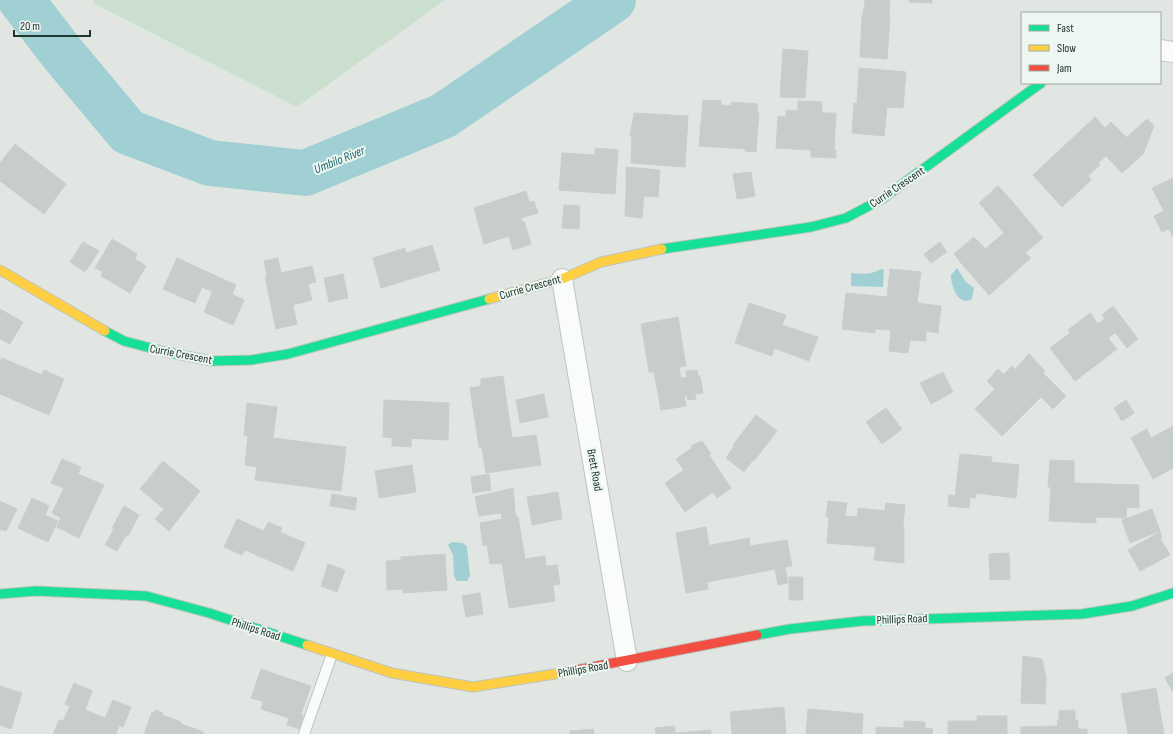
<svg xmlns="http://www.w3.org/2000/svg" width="1173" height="734" font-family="'Sofia Sans Condensed',sans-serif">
<rect width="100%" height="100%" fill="#e1e6e3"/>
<path fill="#cadfce" d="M93,0H445L297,107L95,4Z"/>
<path fill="#a1d0d4" d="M957,268L966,282L974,288L972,299C958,307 951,286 951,275Z
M881,269L884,270L883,287L851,286V273C862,274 871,275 881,269Z
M452,542L463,543L467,547L470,576L467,581H457L454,576L453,555L448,545Z"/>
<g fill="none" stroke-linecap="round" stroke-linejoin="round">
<path stroke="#a1d0d4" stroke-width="46" d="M21,0L62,53L128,132L210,163L305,173L443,116L613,0"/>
</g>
<path fill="#c7cdca" stroke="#c9cfcc" d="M865,0H890L889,17L863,15Z
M909,0H932V3L909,2Z
M862,15L890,17L887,59L860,57Z
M783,49L808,51L805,98L780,97Z
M859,68L906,72L903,108L887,107L884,136L852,133L854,103L857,104Z
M703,100L721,101V105L731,106L732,102L758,104L757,112H759L756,152L745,151L746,149L699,146Z
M798,101L822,102V113H836L834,150H836V158L811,157V150L776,148L778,116L786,117V110L798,111Z
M634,113L670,115V124L646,122V135L632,134V136H630Z
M670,115L688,116L685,167L631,163L632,134L646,135V122L670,124Z
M1095,117L1105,128L1111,122L1143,154L1122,173L1106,156L1098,163L1100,165L1088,176L1091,180L1062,207L1033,175Z
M1147,119L1154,126L1143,154L1127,137Z
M15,144L66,184L44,214L0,181V163Z
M595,148L618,150L615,194L559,190L562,153L595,155Z
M626,167L660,170L658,197L644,196V193L626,192Z
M751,172L755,196L737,199L733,174Z
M1173,178V237L1169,229L1162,232L1154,216L1164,211L1152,188Z
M998,186L1011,200L991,217L979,203Z
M526,191L529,202L534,201L538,213L521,218L522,222L524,221L531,244L513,250L509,236L484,244L474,208Z
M626,192L644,193L642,218L625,216Z
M1011,200L1043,238L1025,253L1031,258L989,295L961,263L982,245L985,249L1004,233L991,217Z
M564,205L580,206L579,229L562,228Z
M974,237L982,245L961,263L954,254Z
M112,239L137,254L135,259L146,266L130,293L101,276L103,272L95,268Z
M83,242L99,251L85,272L70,262Z
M940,242L947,252L931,263L924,254Z
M432,245L440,270L381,288L373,258L405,248L406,253Z
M177,258L216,276L209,290L202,287L195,303L163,289Z
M278,258L281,273L312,266L316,282L308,284L312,300L293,305L297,324L276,329L265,277L267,276L264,261Z
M890,269L921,272L917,303L941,306L938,333L926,331V341L910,340L908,353L889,351L891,330L875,329V333L842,329L846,293L887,297Z
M343,274L348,298L329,302L324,278Z
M216,276L236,285L230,300L209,290Z
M215,286L244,300L233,325L204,312Z
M749,303L786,315L782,325L818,337L809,361L774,348L772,356L735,343Z
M1113,306L1138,339L1127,348L1102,315Z
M0,309L23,322L10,344L0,339Z
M1090,313L1098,324L1105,319L1115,333L1108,338L1117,349L1075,381L1050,348L1070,333L1068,330Z
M678,317L686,366L679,367L686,406L661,410L654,372H649L641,324Z
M1029,354L1045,371L1043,373L1041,371L1029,383L1015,369Z
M2,358L42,375L44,370L64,379L49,415L0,394V362Z
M1012,366L1029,383L1041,371L1066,396L1053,409L1041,397L1002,436L975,409L995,389L992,386Z
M998,369L1004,375L992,386L987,381Z
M697,370L698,376H700L703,393L695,394L696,399L688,400L687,396H684L681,378L687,377L686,371Z
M943,372L953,392L931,404L920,383Z
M503,376L512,438L536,435L541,465L486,473L482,447H479L470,388L481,386V379Z
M544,394L548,417L520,423L516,400Z
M384,400L449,403L448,440L383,437Z
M1126,400L1134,413L1122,421L1114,408Z
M247,403L277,407L273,438L244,435Z
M886,408L902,429L882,444L866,422Z
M756,415L777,431L754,461L733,445Z
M1173,426V468L1153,479L1131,438L1147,429L1151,438Z
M248,435L346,447L341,491L255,480L257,467L245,465Z
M392,437L412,438L411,447L392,446Z
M702,441L711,454L709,455L731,488L717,498L713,492L685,512L665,483L684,470L676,459L692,448L691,446Z
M734,446L753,460L744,472L726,458Z
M960,454L992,457L991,462L1019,465L1016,498L976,493V498L955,496Z
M62,459L81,467L78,474L104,485L79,538L57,527L61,518L52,513L64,488L51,483Z
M1050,460L1074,461V483L1139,485V508L1127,507L1126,518L1096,517V523L1049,521L1051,487H1048Z
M163,461L200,491L169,531L155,519L164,509L140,489Z
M412,465L416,492L379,498L375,471Z
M489,474L491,490L473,493L471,477Z
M513,488L515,511L479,516L475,497Z
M558,492L562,519L532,525L527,497Z
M332,494L357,498L355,510L330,506Z
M949,495L970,497L969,508L948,506Z
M32,498L49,506L45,515L58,521L48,542L18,528Z
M0,501L17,509L6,531L0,529Z
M828,501L847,503L845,516L857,517L858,508L888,511L887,525L904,527V563L874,560L876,547L827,543L829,517H826Z
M886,503L905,505L903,526L887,525L888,511L885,510Z
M124,506L139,515L128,536L112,528Z
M1152,509L1160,531L1130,543L1122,520Z
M515,511L516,517H518L525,559L545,556L546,566L557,565L560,584L553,585L555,601L509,608L502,563L490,564L487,545L483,546L480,523L502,519L501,513Z
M237,519L264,531L268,522L282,528L280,532L305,543L293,571L245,550L242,555L224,547Z
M706,527L709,546L679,551L676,533Z
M114,529L126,535L117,551L105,545Z
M1160,532L1162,537L1160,538L1170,555L1140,571L1128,550Z
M749,538L750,546L787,540L792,566L707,582L708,589L686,593L679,551Z
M1009,553L1010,579L990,580L989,554Z
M445,554L447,590L403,593V589L387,590L386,561L401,560V557Z
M328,564L345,570L337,592L321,586Z
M785,567L788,583L778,585L775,569Z
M789,577H803V600H789Z
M480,593L483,614L466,617L462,596Z
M1023,656L1042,659L1046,677L1022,676Z
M261,669L281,676L272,704L251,698Z
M1173,673V692L1165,678Z
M281,676L311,686L301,714L272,704Z
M1022,676L1046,677L1045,704L1021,703Z
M74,683L92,691L85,710L105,718L113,700L131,707L123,727L119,726L116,734H53L59,720L63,721L70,706L65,704Z
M0,686L22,693L11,729L0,725Z
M1156,688L1164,734H1128L1121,694Z
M263,702L303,715L299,729L287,725L289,718L261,709Z
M784,707L786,734H732L730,712Z
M808,709L863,714L862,734H806Z
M155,710L163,713L162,715L181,722V724L204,732L203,734H144L152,712L154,713Z
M1075,710V720H1059V711Z
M977,716H1007V734H948V721H977Z
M1057,720H1078V729H1075L1076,734H1021V727L1058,726Z
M904,721L925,722V728L933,729L932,734H876V727L904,728Z
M675,726V733L711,730V734H656L655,728Z
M593,729L594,734H570V731Z
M1075,729H1087V734H1076Z"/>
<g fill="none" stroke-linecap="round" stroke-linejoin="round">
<g stroke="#bec3c0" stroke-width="12">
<path id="lane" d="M304,734L332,654"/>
</g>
<g stroke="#bec3c0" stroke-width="22">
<path id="street" d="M1160,50L1173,52
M562,279L627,661"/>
</g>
<g stroke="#bcc4c0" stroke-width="11">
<path id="fast" d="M662,249L811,227L846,218L882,199L1041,83
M105,331L124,341L166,352L212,361L251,360L288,354L489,299
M0,594L36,591L146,596L209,613L307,645
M757,635L790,629L862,621L1082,614L1132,606L1173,593"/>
</g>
<g stroke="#bcc4c0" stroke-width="11">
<path id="slow" d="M0,270L105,331
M489,299L562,279L601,262L662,249
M307,645L392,673L473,687L561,673"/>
</g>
<g stroke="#bcc4c0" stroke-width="11">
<path id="jam" d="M561,673L757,635"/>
</g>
<use href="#lane" stroke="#fafbfb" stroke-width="10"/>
<use href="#street" stroke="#fafbfb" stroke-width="20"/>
<use href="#fast" stroke="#16e098" stroke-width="9"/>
<use href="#slow" stroke="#ffcf43" stroke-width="9"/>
<use href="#jam" stroke="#f24e42" stroke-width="9"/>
</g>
<g text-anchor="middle" stroke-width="4" stroke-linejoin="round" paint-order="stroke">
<g font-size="12" fill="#20372f" stroke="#eef6f1">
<text transform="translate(897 187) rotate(-34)" y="4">Currie Crescent</text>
<text transform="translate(530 287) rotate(-16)" y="4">Currie Crescent</text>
<text transform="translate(181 354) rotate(11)" y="4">Currie Crescent</text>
<text transform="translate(595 470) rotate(80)" y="4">Brett Road</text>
<text transform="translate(902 619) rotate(-2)" y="4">Phillips Road</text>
<text transform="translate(256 629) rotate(18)" y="4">Phillips Road</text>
<text transform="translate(583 669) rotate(-10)" y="4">Phillips Road</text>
</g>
<g font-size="13" font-style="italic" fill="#1d6970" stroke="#eef6f1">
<text transform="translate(339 159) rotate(-22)" y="5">Umbilo River</text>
</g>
</g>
<rect x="1021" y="12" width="140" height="72" fill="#eef6f1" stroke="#9caaa3"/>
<rect x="1029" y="25" width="20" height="6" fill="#16e098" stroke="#9caaa3"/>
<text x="1057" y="32" font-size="12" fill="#20372f">Fast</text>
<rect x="1029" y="45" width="20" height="6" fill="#ffcf43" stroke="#9caaa3"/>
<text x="1057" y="52" font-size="12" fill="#20372f">Slow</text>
<rect x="1029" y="65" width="20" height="6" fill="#f24e42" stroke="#9caaa3"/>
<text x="1057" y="72" font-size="12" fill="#20372f">Jam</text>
<path d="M14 30v6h76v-6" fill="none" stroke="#20372f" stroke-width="2"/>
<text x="20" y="30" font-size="12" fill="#20372f" stroke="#eef6f1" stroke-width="3" paint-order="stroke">20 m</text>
</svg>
